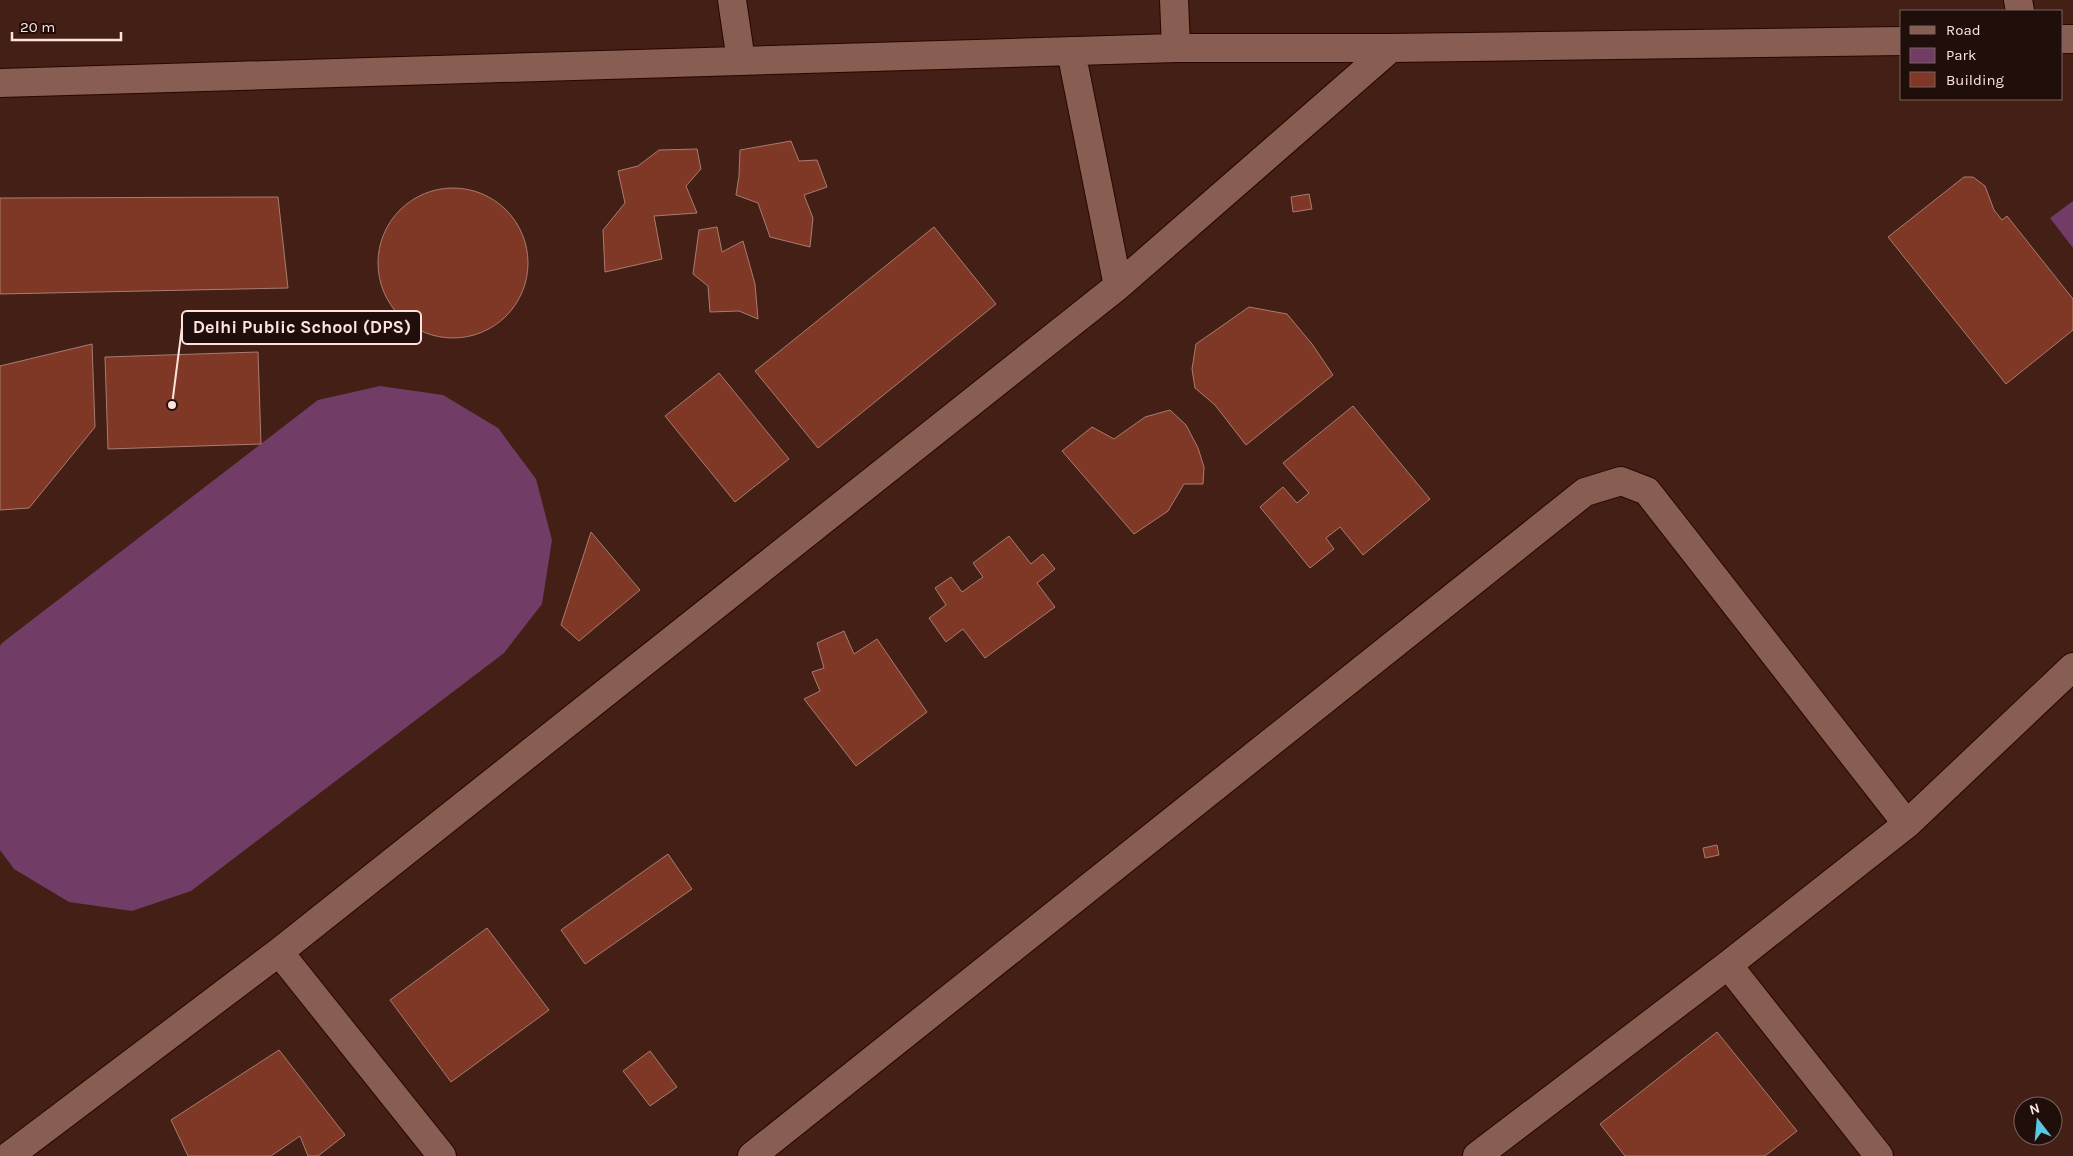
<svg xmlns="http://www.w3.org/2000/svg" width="2073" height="1156" font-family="Karla,sans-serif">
<rect width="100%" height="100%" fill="#441f15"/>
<path fill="#713d66" d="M2073,201V248L2050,218Z
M380,386L443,395L498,428L536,479L552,540L542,604L504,653L191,891L132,911L69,902L14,869L0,850V646L2,643L318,400Z"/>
<path fill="#7f3826" stroke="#a97c70" d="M791,141L799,161L817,160L827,187L804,195L813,218L810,247L770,237L758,203L736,195L739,176L740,150Z
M697,149L701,169L686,186L697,213L654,216L662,259L605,272L603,230L625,203L618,171L638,166L659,150Z
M1964,177H1973L1985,186L1994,210L2002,220L2007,216L2073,299V330L2006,384L1888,237Z
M378 263a75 75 0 1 1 150 0a75 75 0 1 1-150 0Z
M1309,194L1312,209L1293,212L1291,197Z
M278,197L288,288L0,294V198Z
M717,227L722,252L743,241L755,284L758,319L739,311L710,312L708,286L693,274L699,230Z
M934,227L996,304L818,448L755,371Z
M1249,307L1287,314L1312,344L1333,375L1246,445L1215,405L1195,388L1192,369L1196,344Z
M92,344L95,427L29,508L0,510V366Z
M258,352L261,444L108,449L105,357Z
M719,373L789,459L735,502L665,416Z
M1353,406L1430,499L1363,555L1340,527L1326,538L1334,549L1310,568L1260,507L1283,487L1297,503L1309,493L1283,463Z
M1170,410L1186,425L1198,448L1204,467L1203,484H1184L1168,511L1134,534L1062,451L1092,427L1114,439L1145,417Z
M591,532L640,590L579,641L561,625Z
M1009,536L1031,564L1043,554L1055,569L1037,583L1055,607L985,658L963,629L946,642L929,618L946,605L935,588L951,577L962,592L983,577L973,563Z
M844,631L854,654L877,639L927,712L856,766L804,699L820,691L812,672L824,668L817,643Z
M1717,845L1719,855L1705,858L1703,848Z
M668,854L692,889L585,964L561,930Z
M487,928L549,1010L451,1082L390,1000Z
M1717,1032L1797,1131L1765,1156H1625L1600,1124Z
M279,1050L345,1135L318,1156H308L300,1136L271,1156H188L171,1120Z
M650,1051L677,1087L650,1106L623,1071Z"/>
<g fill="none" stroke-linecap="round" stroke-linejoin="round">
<g stroke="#280601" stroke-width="30">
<path id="minor" d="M732,0L741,61
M1174,0L1176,48
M2018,0L2020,11
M2062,39H2073
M1071,51L1118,286
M0,83L1176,48H1391L1902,41
M279,952L442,1156
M1728,965L1879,1156
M9,1156L279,952L1118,286L1391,48
M752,1156L1585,492L1621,481L1647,491L1907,824
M1477,1156L1728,965L1907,824L2073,667"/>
</g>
<use href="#minor" stroke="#895e52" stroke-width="28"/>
</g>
<path fill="none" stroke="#fde3dc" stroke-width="2" d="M172 405L182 327"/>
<circle fill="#fde3dc" stroke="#1f0e0a" stroke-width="2" cx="172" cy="405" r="5"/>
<rect fill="#1f0e0a" stroke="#fde3dc" stroke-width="2" x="182" y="311" width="239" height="33" rx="5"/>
<g font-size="18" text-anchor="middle" font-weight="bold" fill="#fde3dc">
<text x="302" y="333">Delhi Public School (DPS)</text>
</g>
<rect x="1900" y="10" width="162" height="90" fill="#1f0e0a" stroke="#78635e"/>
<rect x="1910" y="26" width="25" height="8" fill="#895e52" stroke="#78635e"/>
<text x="1946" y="35" font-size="15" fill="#fde3dc">Road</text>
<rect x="1910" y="48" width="25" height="15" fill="#713d66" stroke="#78635e"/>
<text x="1946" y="60" font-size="15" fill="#fde3dc">Park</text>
<rect x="1910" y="72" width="25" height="15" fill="#7f3826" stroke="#78635e"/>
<text x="1946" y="85" font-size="15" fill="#fde3dc">Building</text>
<g transform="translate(2038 1121) rotate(344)"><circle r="24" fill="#1f0e0a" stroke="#78635e"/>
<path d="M0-4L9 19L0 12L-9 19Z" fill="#58c9e3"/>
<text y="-8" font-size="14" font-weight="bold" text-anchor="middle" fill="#fde3dc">N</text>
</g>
<path d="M12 32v8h109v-8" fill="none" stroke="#fde3dc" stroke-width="2.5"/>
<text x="20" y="32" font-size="15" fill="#fde3dc" stroke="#1f0e0a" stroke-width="4" paint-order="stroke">20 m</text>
</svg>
